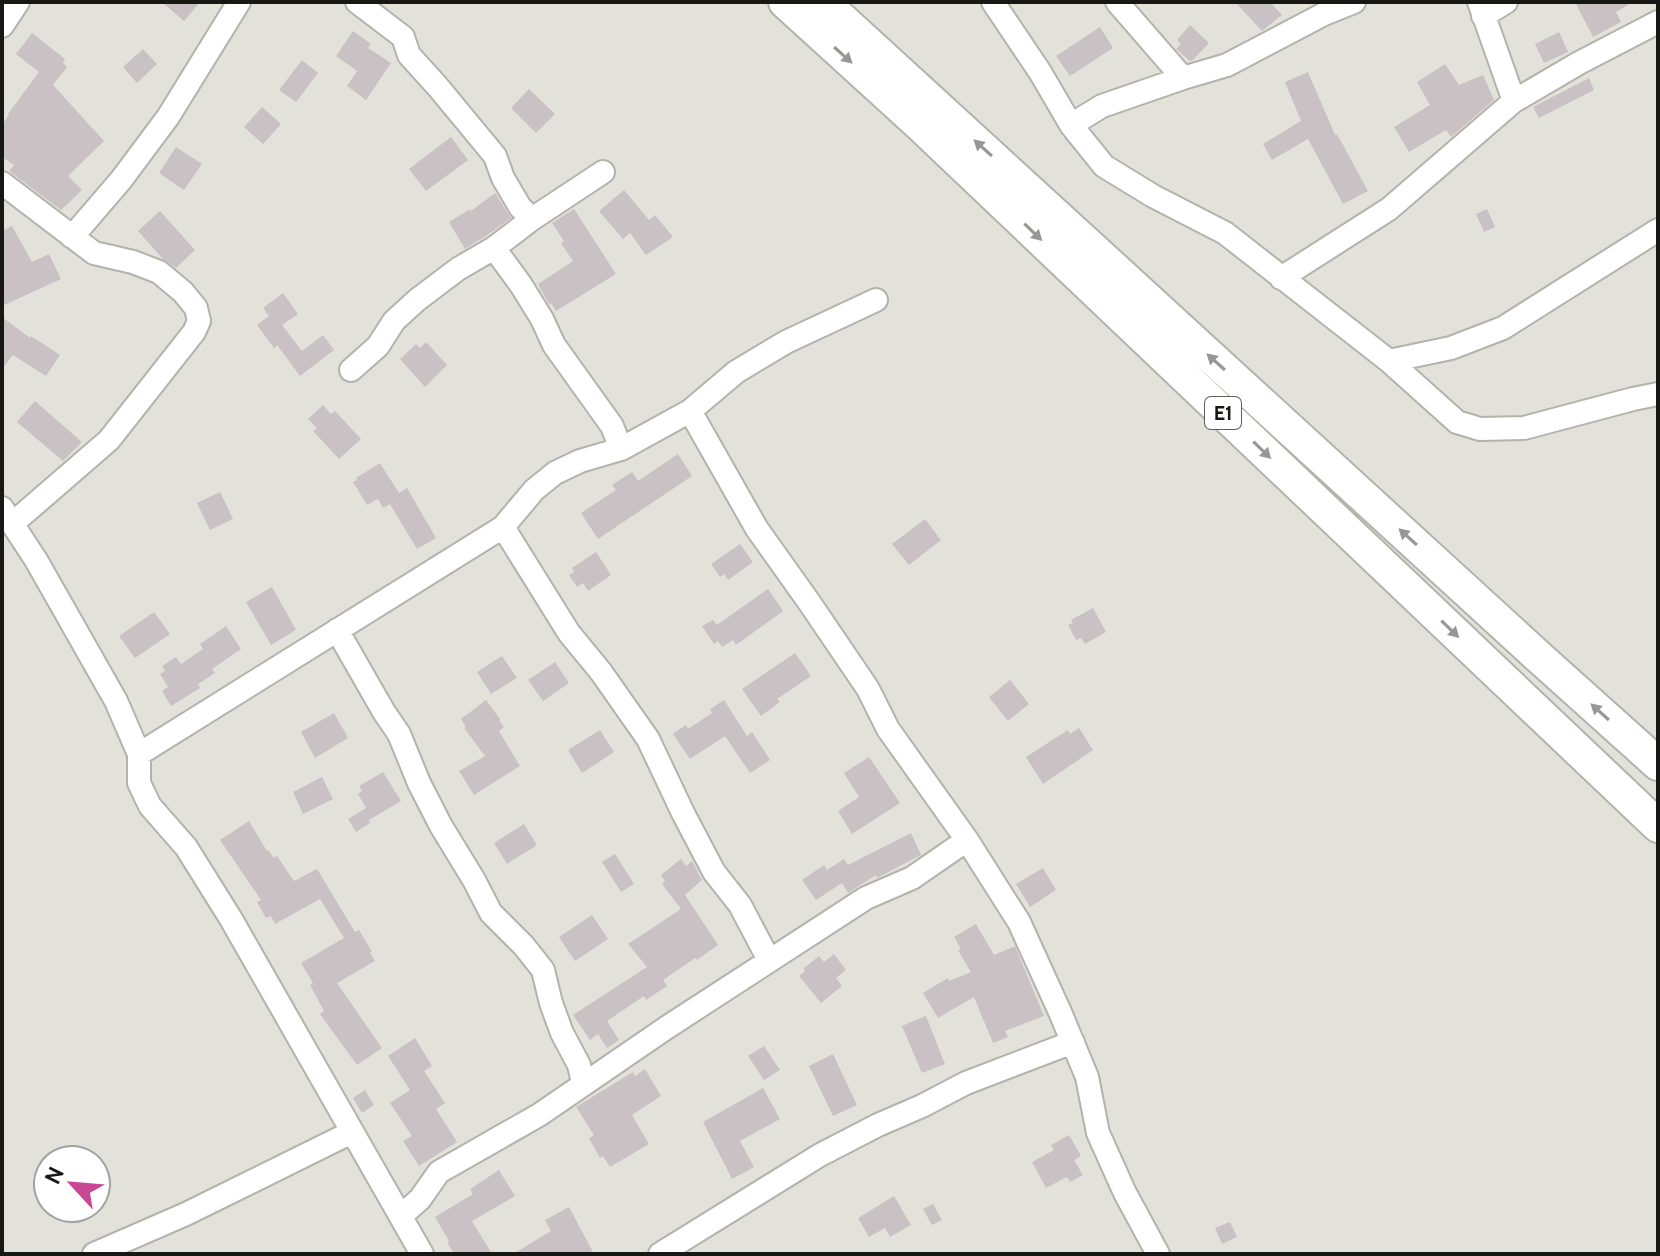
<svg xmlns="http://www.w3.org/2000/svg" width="1660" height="1256" font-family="Cabin,sans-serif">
<rect width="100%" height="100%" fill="#e3e2da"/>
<path fill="#c9c1c4" d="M162,2H200L184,21Z
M1235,2H1270L1282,15L1262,31Z
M1575,2H1633L1616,12L1621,22L1593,37Z
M1190,25L1209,43L1193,60L1190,61L1176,49L1181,44L1177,40Z
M1100,27L1113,48L1070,76L1056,56Z
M353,31L371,44L368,48L391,63L366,100L347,86L357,71L336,56Z
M1559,32L1568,52L1544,63L1535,44Z
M32,33L65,59L63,63L67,67L53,85L104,141L68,176L82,190L61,210L9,171L14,165L2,157V125L9,115L8,114L39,72L16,54Z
M143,49L157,64L137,83L123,67Z
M302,60L318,73L296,102L279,90Z
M1445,64L1459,85L1483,75L1494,100L1451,137L1446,130L1409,152L1394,127L1430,105L1417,82Z
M1308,72L1335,135L1337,134L1368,191L1343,204L1308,139L1272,160L1263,144L1301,121L1285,82Z
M1589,78L1594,90L1539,118L1533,107Z
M529,89L555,114L536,133L511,108Z
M262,107L281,124L263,144L244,127Z
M451,137L468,160L426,191L409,169Z
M176,147L202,164L184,190L159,173Z
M624,190L649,220L655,215L673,237L646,255L630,233L623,239L599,211Z
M495,193L511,218L486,236L465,249L449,222L470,209L471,211Z
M574,209L616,274L556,311L551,303L549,304L538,284L573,261L561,243L564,241L552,223Z
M1487,209L1495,227L1484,232L1476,214Z
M160,211L195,250L176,268L163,259L138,231Z
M12,226L32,262L49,254L61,279L2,306V231Z
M283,293L298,314L282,325L302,351L323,335L334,350L300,376L277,345L274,348L257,325L269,316L263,308Z
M2,317L30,338L31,336L60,355L46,376L13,355L2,369Z
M426,342L447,365L425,387L400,359L416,344L420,348Z
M35,401L82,442L63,461L17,422Z
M323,405L331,414L335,411L361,439L339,459L313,431L317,428L308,419Z
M678,454L692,476L598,539L581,513L616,490L612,485L632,472L638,481Z
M380,463L399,493L407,488L436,538L417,549L390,504L383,508L378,499L367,505L353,482L357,480L356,478Z
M220,492L233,519L210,530L197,503Z
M925,519L941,540L909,565L892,544Z
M740,544L753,562L728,580L724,574L720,577L711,564Z
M596,552L611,575L588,591L583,583L577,587L569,575L574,572L572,568Z
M272,587L296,630L271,645L246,602Z
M768,589L783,611L736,645L733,640L722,647L718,641L714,644L702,626L713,620L717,625Z
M1093,608L1106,632L1085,644L1081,638L1076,640L1068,625L1073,623L1071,620Z
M154,612L170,634L135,658L119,636Z
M226,626L241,649L212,669L215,673L198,684L200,688L171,706L162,691L168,687L160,674L165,671L162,666L176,657L181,664L203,649L200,644Z
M795,653L811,676L777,699L780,702L761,716L742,689Z
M502,656L517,678L491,694L477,672Z
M555,662L569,683L543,701L528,680Z
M1010,680L1029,704L1008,721L989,697Z
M486,700L500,719L499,720L504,727L499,731L520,766L474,795L459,771L485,756L464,728L466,727L461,719Z
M724,700L747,736L752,732L770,760L750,773L725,736L690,759L673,734L686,725L688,729L712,713L710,709Z
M334,713L348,738L315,758L301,732Z
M1079,728L1093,750L1043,784L1026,757L1068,730L1070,734Z
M600,730L614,752L582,773L568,750Z
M869,757L900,803L852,834L838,811L859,797L844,773Z
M383,772L401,801L369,820L370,823L356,832L348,819L366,808L358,794L362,791L359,786Z
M322,777L333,799L303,814L293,792Z
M249,821L267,851L268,850L274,858L277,856L294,881L317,869L355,932L359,930L372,952L370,953L375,961L337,983L382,1048L357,1065L320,1014L324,1011L310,985L313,983L301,963L344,938L320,899L275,924L271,916L266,918L257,902L261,900L220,840Z
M524,824L537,845L507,864L494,843Z
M911,833L921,855L877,878L876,875L848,893L842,883L816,900L802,880L824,865L827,870L844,859L848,865Z
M615,854L634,884L621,892L602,862Z
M681,859L686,866L692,861L702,880L685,895L718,945L697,960L695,958L663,980L667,986L646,1000L644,996L607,1021L619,1040L607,1048L598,1034L590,1040L573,1015L647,967L628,944L681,909L662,884L665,881L661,875Z
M1043,868L1056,890L1030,907L1016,884Z
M592,915L608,939L575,961L559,937Z
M976,924L994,955L1015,946L1044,1016L1005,1031L1008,1037L993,1043L974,997L938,1018L923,993L948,978L949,981L971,972L958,950L961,949L954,937Z
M834,954L846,970L836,978L842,986L821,1003L799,976L805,971L803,969L819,956L824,962Z
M926,1016L945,1064L922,1073L902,1026Z
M415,1038L432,1066L424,1071L445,1103L436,1109L457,1142L419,1166L403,1141L412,1136L390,1103L410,1090L388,1056Z
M764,1046L780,1070L764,1080L748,1056Z
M833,1054L857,1105L833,1116L809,1066Z
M645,1069L661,1096L632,1115L649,1144L610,1167L603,1156L600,1158L589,1138L594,1135L576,1107L633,1072L635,1076Z
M763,1088L780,1119L740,1141L754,1167L732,1179L703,1122Z
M365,1090L374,1105L362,1113L353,1098Z
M1069,1135L1081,1156L1074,1160L1083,1175L1070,1182L1067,1177L1046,1188L1032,1162L1054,1150L1051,1145Z
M499,1170L515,1196L472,1221L492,1254H454L447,1242L449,1241L435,1217L473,1194L470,1189Z
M894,1196L911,1225L890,1237L885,1228L869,1237L858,1218Z
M933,1204L942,1220L932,1225L923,1209Z
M569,1207L594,1254H513L551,1231L545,1220Z
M1230,1222L1237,1237L1222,1244L1215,1228Z"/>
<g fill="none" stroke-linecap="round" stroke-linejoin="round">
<g stroke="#b3b2ab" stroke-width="26">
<path id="minor" d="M357,2L403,37L409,55L438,87L495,156L503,178L520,207L532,219
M993,2L1040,72L1071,125L1104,166L1153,196L1225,233L1389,361L1457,422L1480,429L1524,428L1633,399L1658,394
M1117,2L1183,78
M1479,2L1514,101
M1483,16L1506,2
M2,26L18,2
M1071,125L1102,106L1183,78L1227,65L1324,14L1354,2
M2,183L94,253L133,262L159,272L183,292L196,308L199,321L194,332L109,440L12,524
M72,237L121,180L168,117L239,2
M494,248L521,285L542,319L554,345L612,426L621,449
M1281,278L1389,209L1514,101L1579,63L1658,22
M1389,361L1451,348L1503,328L1658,230
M351,370L378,346L394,321L417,300L458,269L494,248L532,219L603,172
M690,411L757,529L809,602L868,689L888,729L967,840L1019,922L1060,1012L1087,1077L1098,1133L1125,1193L1158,1254
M2,508L36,560L116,701L139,754V783L150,806L186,847L231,919L422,1254
M503,527L569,633L601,672L648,739L683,813L714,872L740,905L769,960
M337,630L384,712L399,734L419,783L441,826L474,880L491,913L524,946L543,970L551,1003L562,1033L579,1065L583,1083
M139,754L503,527L534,490L555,473L580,461L621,449L690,411L736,372L786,342L876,300
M401,1216L420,1199L439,1172L539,1115L666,1028L866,898L912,878L967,840
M94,1254L186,1214L352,1132
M660,1254L820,1155L878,1125L922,1106L966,1083L1073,1042"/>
</g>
<g stroke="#b3b2ab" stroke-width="36">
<path id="highway" d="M785,2L919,124L1658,826
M823,2L1541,659L1658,764"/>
</g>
<use href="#minor" stroke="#fff" stroke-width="22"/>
<use href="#highway" stroke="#fff" stroke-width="32"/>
</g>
<defs><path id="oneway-solid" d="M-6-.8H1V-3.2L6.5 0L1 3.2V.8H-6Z" transform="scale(2)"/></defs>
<g fill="#979795">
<use href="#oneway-solid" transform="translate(843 55) rotate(42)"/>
<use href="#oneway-solid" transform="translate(983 148) rotate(-138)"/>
<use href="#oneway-solid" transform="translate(1033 232) rotate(44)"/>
<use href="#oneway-solid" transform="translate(1216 362) rotate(-138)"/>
<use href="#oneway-solid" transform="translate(1262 450) rotate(44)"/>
<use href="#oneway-solid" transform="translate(1408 537) rotate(-138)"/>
<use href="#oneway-solid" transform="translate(1450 629) rotate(44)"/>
<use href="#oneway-solid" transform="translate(1600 712) rotate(-138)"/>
</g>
<g text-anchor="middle" stroke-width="8" stroke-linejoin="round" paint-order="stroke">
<rect fill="#fff" stroke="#5d5d5a" stroke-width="2" x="1205" y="397" width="36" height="32" rx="6"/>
<g font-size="20" font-weight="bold" fill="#171714">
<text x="1223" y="420">E1</text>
</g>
</g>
<rect width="1660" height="1256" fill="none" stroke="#171714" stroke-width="8"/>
<g transform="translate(72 1184) rotate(296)"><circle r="38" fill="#ffffff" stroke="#a2a2a1" stroke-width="2"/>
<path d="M0-6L14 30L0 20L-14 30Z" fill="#c84893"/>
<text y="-12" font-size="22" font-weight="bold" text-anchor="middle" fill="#171714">N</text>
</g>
</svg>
